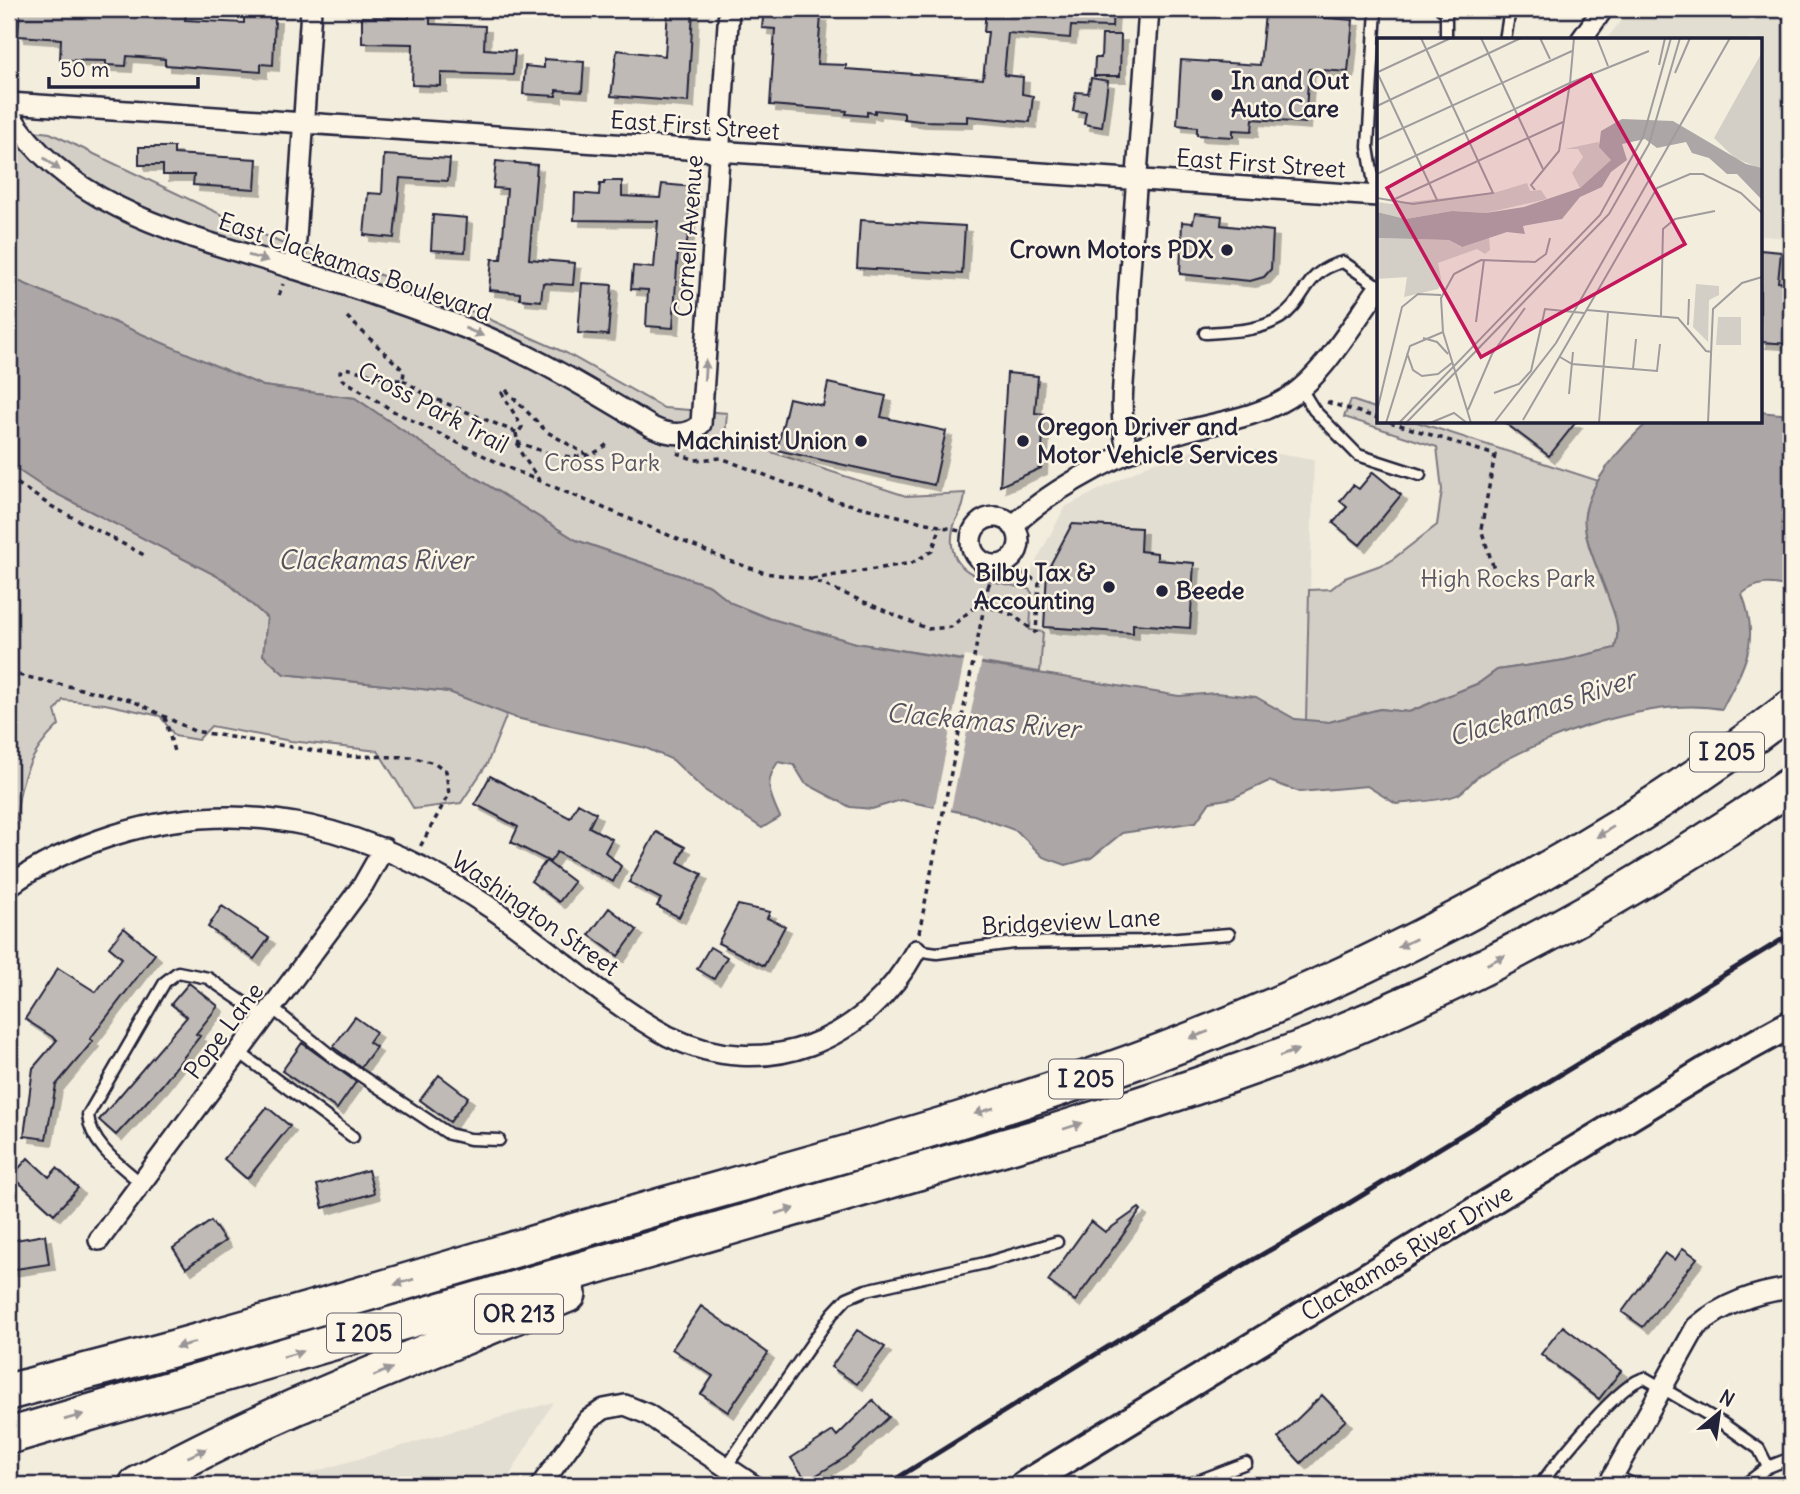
<svg xmlns="http://www.w3.org/2000/svg" width="1800" height="1494" font-family="Delius,sans-serif">
<defs>
<filter id="shadow"><feDropShadow dx="6" dy="6" stdDeviation="0" flood-color="#0004"/></filter>
</defs>
<rect width="100%" height="100%" fill="#f3edde"/>
<filter id="ink" filterUnits="userSpaceOnUse"><feTurbulence type="fractalNoise" baseFrequency=".0143" numOctaves="2"/><feDisplacementMap in="SourceGraphic" scale="14" xChannelSelector="R" yChannelSelector="G"/><feConvolveMatrix kernelMatrix="1 2 1 2 8 2 1 2 1" color-interpolation-filters="sRGB"/></filter>
<g filter="url(#ink)">
<path fill="#e3ded2" d="M1630,9H1791V238L1760,236V40H1606Z
M1199,449L1255,450L1314,460L1306,721L1295,719L1256,697L1216,693L1179,696L1040,672L1043,632L1030,630L1032,593L1029,589L1032,569L1065,507L1152,463Z
M553,1402L504,1485H269Z"/>
<path fill="#d4cfc6" stroke="#7b7880" stroke-width="2" d="M9,128L50,133L281,243L310,247L473,312L566,353L664,408L727,413L725,437L906,496L965,493C964,513 956,514 953,529C943,580 996,581 1029,589L1032,593L1030,630L1043,632L1040,672L856,643L768,618L731,603L710,586L576,540L439,455L355,398L263,386L13,281L9,277Z
M1351,400L1378,409V422H1417L1599,481C1595,491 1585,505 1585,516C1582,562 1628,604 1615,648L1565,660L1497,670L1479,683L1409,712L1380,709L1329,722L1306,721L1309,590L1331,589L1345,578L1389,562L1437,525L1442,490L1437,447L1344,417Z
M9,464L45,488L225,580L267,618L263,655L284,674L449,692L507,714L487,764L461,803L414,809L378,751L291,741L211,726L198,740L175,736L160,716L105,704L63,700L55,711L59,725C17,765 20,795 12,849L9,851Z"/>
<path fill="#aca7a6" stroke="#75727b" stroke-width="2" d="M9,277L263,386L355,398L439,455L576,540L710,586L731,603L768,618L856,643L1179,696L1216,693L1256,697L1295,719L1329,722L1380,709L1409,712L1479,683L1497,670L1565,660L1615,648C1621,628 1615,616 1608,597C1601,576 1581,535 1585,514C1590,481 1624,444 1648,422H1760V412L1791,415V588C1773,582 1757,581 1742,594C1761,642 1744,666 1722,709C1653,696 1542,736 1483,773C1474,778 1468,788 1459,794C1447,801 1411,802 1396,804L1367,786L1300,792L1269,781L1233,798L1210,802L1196,822L1122,833L1091,858L1066,865L1043,857L1017,831L974,815L901,800L872,809L850,807L805,783L794,765L778,762C763,783 770,795 780,817L762,828L703,789L673,760L646,748L516,718L449,692L284,674L263,655L267,618L225,580L45,488L9,464Z"/>
<path fill="#f3edde" d="M965,656L982,659L950,814L934,810Z"/>
<path fill="#bfbab6" stroke="#22223b" stroke-width="2" filter="url(#shadow)" d="M20,9H100V13L155,18L156,12L186,14L185,20L244,23V16L275,17L273,65L261,64V72L165,65V59L127,56L126,66L106,65V61L60,60L61,39L18,36Z
M668,9H693L688,102L611,96L617,50L665,56Z
M764,9L821,16L817,64L846,65V69L983,79L988,32H984L986,9H1113L1112,27L1071,26L1070,38L1008,33L1004,75L1023,77L1022,94L1033,96L1030,122L967,116V122L920,121L904,119V113L875,110V113L867,112V116L846,114L847,111L770,105L775,29L762,28Z
M409,10H430V24L485,26L484,49L515,51L513,75L441,73V86L412,85L413,44L362,43V17L409,18Z
M1265,13L1353,20L1348,72L1309,69L1305,123L1253,119L1252,131L1233,130V137L1197,135V127L1177,125L1181,60L1260,65Z
M1102,35H1121L1120,76H1094L1095,58H1101Z
M544,59L584,62L582,92L556,90V96L523,94L525,66L544,68Z
M1091,78L1108,81L1102,127L1084,124L1086,112L1073,111L1076,92L1088,93Z
M139,147H174V154L257,159L255,189L193,185L194,175H163V165H139Z
M384,155L450,159L448,181L400,178L394,238L364,235L368,193L382,194Z
M496,161L537,165L529,259L575,263L573,285L543,283L541,301L520,299V293L489,290L492,259H501L507,189L493,188Z
M604,181H622V196L660,198L662,184L693,187L686,252L678,251L673,328L646,326L648,290L631,289L633,266L654,268L658,221L574,220L575,193L599,195L600,184H604Z
M1195,213L1222,216L1221,225L1273,231L1271,269L1264,277L1250,281L1180,274L1182,222L1193,223Z
M433,215L467,218L465,252L431,250Z
M860,220L965,226L962,274L857,268Z
M1760,250L1781,252L1778,282L1791,283V344L1760,342Z
M582,283L612,285L608,335L578,333Z
M1007,373L1038,376L1035,413L1044,414L1041,468L1000,486Z
M828,383L886,396L881,417L946,431L934,485L777,450L789,398L823,406Z
M1504,422H1576L1549,456Z
M1373,472L1401,495L1360,545L1333,523L1347,507L1340,501L1353,485L1359,489Z
M1072,524L1141,528L1140,551L1157,553V560L1194,563L1190,628L1133,624V633L1044,627L1047,571Z
M490,776L570,818L578,803L596,813L589,827L612,839L605,852L621,866L613,882L557,852L550,862L511,842L518,827L475,804Z
M656,832L685,847L678,862L702,874L679,917L657,906L661,899L629,882Z
M546,861L574,882L559,902L531,881Z
M738,905L770,912L767,918L785,926L764,966L718,943Z
M222,906L269,938L254,959L208,927Z
M609,908L637,930L618,956L589,935Z
M124,928L155,954L90,1039L93,1041L56,1085L46,1139L24,1136L33,1068L57,1040L25,1019L58,968L96,992L122,958L109,947Z
M710,947L727,957L714,979L697,969Z
M189,983L218,1006L196,1034L200,1036L162,1085L116,1135L99,1120L187,1017L171,1004Z
M355,1017L376,1032L369,1042L376,1047L361,1067L333,1047Z
M302,1043L356,1082L337,1109L282,1071Z
M439,1075L468,1097L450,1122L420,1100Z
M267,1107L290,1126L247,1179L224,1159Z
M28,1158L49,1177L57,1168L78,1188L54,1214L12,1176Z
M368,1170L374,1193L323,1208L317,1185Z
M1139,1208L1141,1210L1075,1301L1048,1281L1091,1221L1105,1232Z
M211,1221L225,1241L186,1268L173,1248Z
M45,1235L49,1264L9,1270V1241Z
M1683,1248L1697,1258L1643,1327L1622,1312L1665,1253L1675,1260Z
M701,1306L768,1353L728,1412L701,1394L713,1376L672,1349Z
M1563,1326L1621,1371L1599,1399L1541,1354Z
M857,1330L885,1347L857,1384L831,1367Z
M1322,1395L1346,1420L1301,1463L1278,1438Z
M873,1400L889,1417L849,1455L807,1481L791,1458L833,1431L837,1436Z"/>
<g fill="none" stroke-linecap="round" stroke-linejoin="round">
<g stroke="#22223b" stroke-width="15">
<path id="service" d="M1441,9H1446V40
M1505,40L1510,9
M1376,196L1368,147L1376,9
M1205,333C1230,331 1257,332 1280,318C1307,301 1303,271 1343,262L1378,286
M1301,389L1314,410L1358,455L1420,475
M916,950L937,953L1013,943L1141,941L1229,934
M272,1008L334,1058L449,1134L470,1139L499,1140
M239,1052L353,1137
M141,1183C121,1166 90,1144 88,1115L165,982L178,972L208,978L265,1017
M726,1467L832,1314L847,1298L866,1290L985,1263L1057,1242
M1613,1475L1635,1485
M1138,1485L1190,1484L1246,1463
M1540,1485C1557,1462 1620,1382 1645,1378L1722,1423L1759,1449L1768,1467
M1744,1485L1768,1467L1791,1458"/>
</g>
<g stroke="#22223b" stroke-width="24">
<path id="minor" d="M1581,40L1603,9
M9,103L1378,196
M9,113C68,210 193,237 295,269C352,287 409,306 465,328C532,354 591,390 652,427C669,435 687,438 701,424L729,9
M294,269L311,9
M1128,453C1114,402 1130,351 1128,299L1149,9
M971 541a24 24 0 1 1 48 0a24 24 0 1 1-48 0Z
M1013,526C1051,488 1133,446 1185,431C1218,422 1257,417 1286,399C1322,378 1353,323 1378,289
M9,886C40,863 77,847 114,835C252,792 375,830 491,908C551,949 604,1001 668,1036C765,1083 866,1042 916,950
M99,1240L363,885L384,848
M541,1485L588,1420L604,1409L625,1405L647,1414L753,1485
M1608,1485L1696,1327C1724,1303 1755,1293 1791,1288"/>
</g>
<g stroke="#22223b" stroke-width="32">
<path id="secondary" d="M1024,1485L1705,1071L1791,1024"/>
</g>
<g stroke="#22223b" stroke-width="40">
<path id="motorway" d="M9,1392C77,1373 146,1357 214,1337C366,1295 516,1248 668,1204C810,1164 954,1125 1094,1076C1335,992 1588,864 1791,708
M9,1436L1042,1136C1133,1107 1224,1079 1313,1044C1481,976 1642,888 1791,785
M137,1485C273,1409 423,1355 568,1294"/>
</g>
<path stroke="#22223b" stroke-width="3.5" stroke-dasharray="5 5" stroke-linecap="butt" d="M279,295L283,284
M347,317L404,371L403,380H397L345,368L340,372L342,379L395,412L511,469L730,561L765,573L810,579L928,629L951,627L972,609L986,606L1013,615L1036,633
M403,380L428,396L518,433L522,427L502,393L505,389L547,432L589,456
M1327,402L1378,418
M1390,422L1495,455L1481,529L1499,584
M516,433L519,450L539,480
M517,442C546,453 584,469 609,442
M677,453L695,460L721,458L824,498L972,534
M9,478L51,506L144,555
M1003,563L1039,582L1036,633
M812,579L912,563L932,551L941,526
M988,587L996,565
M9,673L131,700L194,731L346,756L410,757L435,763L446,771L449,794L420,847
M165,717L174,752"/>
<use href="#service" stroke="#fcf5e5" stroke-width="10"/>
<use href="#minor" stroke="#fcf5e5" stroke-width="19"/>
<use href="#secondary" stroke="#fcf5e5" stroke-width="26"/>
<use href="#motorway" stroke="#fcf5e5" stroke-width="35"/>
<path stroke="#22223b" stroke-width="5" d="M886,1485L1180,1302L1315,1224L1791,934"/>
<path stroke="#22223b" stroke-width="3.5" stroke-dasharray="5 5" stroke-linecap="butt" d="M919,933L988,587"/>
</g>
<defs><path id="oneway-solid" d="M-6-.8H1V-3.2L6.5 0L1 3.2V.8H-6Z" transform="scale(1.75)"/></defs>
<g fill="#9a9698">
<use href="#oneway-solid" transform="translate(52 164) rotate(38)"/>
<use href="#oneway-solid" transform="translate(258 258) rotate(16)"/>
<use href="#oneway-solid" transform="translate(474 332) rotate(23)"/>
<use href="#oneway-solid" transform="translate(705 370) rotate(-86)"/>
<use href="#oneway-solid" transform="translate(1605 832) rotate(148)"/>
<use href="#oneway-solid" transform="translate(1407 943) rotate(154)"/>
<use href="#oneway-solid" transform="translate(1496 960) rotate(-26)"/>
<use href="#oneway-solid" transform="translate(1199 1035) rotate(159)"/>
<use href="#oneway-solid" transform="translate(1289 1053) rotate(-20)"/>
<use href="#oneway-solid" transform="translate(984 1111) rotate(163)"/>
<use href="#oneway-solid" transform="translate(1073 1126) rotate(-18)"/>
<use href="#oneway-solid" transform="translate(785 1211) rotate(-16)"/>
<use href="#oneway-solid" transform="translate(404 1282) rotate(164)"/>
<use href="#oneway-solid" transform="translate(185 1345) rotate(165)"/>
<use href="#oneway-solid" transform="translate(293 1354) rotate(-16)"/>
<use href="#oneway-solid" transform="translate(383 1372) rotate(-23)"/>
<use href="#oneway-solid" transform="translate(74 1417) rotate(-16)"/>
<use href="#oneway-solid" transform="translate(197 1453) rotate(-24)"/>
</g>
</g>
<g fill="#22223b" stroke="#fcf5e5" stroke-width="2.5">
<circle cx="1217" cy="95" r="7"/>
<circle cx="1227" cy="250" r="7"/>
<circle cx="861" cy="441" r="7"/>
<circle cx="1023" cy="441" r="7"/>
<circle cx="1109" cy="587" r="7"/>
<circle cx="1162" cy="591" r="7"/>
</g>
<g text-anchor="middle" stroke-width="5" stroke-linejoin="round" paint-order="stroke">
<g fill="#fcf5e5" stroke="#63616e" stroke-width="2">
<rect x="1690" y="732.5" width="74" height="39" rx="5"/>
<rect x="1049" y="1059.5" width="74" height="39" rx="5"/>
<rect x="475" y="1294.5" width="88" height="39" rx="5"/>
<rect x="327" y="1313.5" width="74" height="39" rx="5"/>
</g>
<g font-size="23" font-weight="bold" fill="#22223b">
<text x="1727" y="760">I 205</text>
<text x="1086" y="1087">I 205</text>
<text x="519" y="1322">OR 213</text>
<text x="364" y="1341">I 205</text>
</g>
<g font-size="24" font-weight="bold" fill="#22223b" stroke="#fcf5e5" text-anchor="start">
<text x="1231" y="89">In and Out<tspan x="1231" dy="28">Auto Care</tspan></text>
<text x="1213" y="258" text-anchor="end">Crown Motors PDX</text>
<text x="1037" y="435">Oregon Driver and<tspan x="1037" dy="28">Motor Vehicle Services</tspan></text>
<text x="847" y="449" text-anchor="end">Machinist Union</text>
<text x="1095" y="581" text-anchor="end">Bilby Tax &amp;<tspan x="1095" dy="28">Accounting</tspan></text>
<text x="1176" y="599">Beede</text>
</g>
<g font-size="24" fill="#22223b" stroke="#fcf5e5">
<text transform="translate(695 126) rotate(4)" y="8">East First Street</text>
<text transform="translate(1261 164) rotate(4)" y="8">East First Street</text>
<text transform="translate(689 236) rotate(-86)" y="8">Cornell Avenue</text>
<text transform="translate(355 267) rotate(19)" y="8">East Clackamas Boulevard</text>
<text transform="translate(433 408) rotate(28)" y="8">Cross Park Trail</text>
<text transform="translate(535 914) rotate(35)" y="8">Washington Street</text>
<text transform="translate(1071 922) rotate(-3)" y="8">Bridgeview Lane</text>
<text transform="translate(224 1031) rotate(-53)" y="8">Pope Lane</text>
<text transform="translate(1407 1253) rotate(-31)" y="8">Clackamas River Drive</text>
</g>
<g font-size="24" fill="#575665" stroke="#fcf5e5">
<text x="602" y="471">Cross Park</text>
<text x="1508" y="587">High Rocks Park</text>
</g>
<g font-size="26" font-style="italic" fill="#525160" stroke="#fcf5e5">
<text x="375" y="569">Clackamas River</text>
<text transform="translate(1542 708) rotate(-18)" y="9">Clackamas River</text>
<text transform="translate(983 721) rotate(5)" y="9">Clackamas River</text>
</g>
</g>
<g transform="translate(1377 38)">
<rect width="385" height="385" fill="#f3edde"/>
<path d="M385,14V129L382,130L358,120L337,100ZM221,104L234,122L203,150L195,135L206,119L201,111H188ZM150,145L153,153L164,152L170,161L109,175L75,173L29,181L0,174V164L14,166L120,154ZM112,199L113,212L108,216L100,211L61,225L65,245L61,251L27,259L30,239L0,241V200L72,202L84,209ZM319,246L342,248V257L332,262L331,304L316,289ZM341,279H364V307H339Z" fill="#d4cfc6"/>
<path d="M245,81L296,83L369,126L385,130V162L360,136H350L332,120L315,115L309,104L280,110L268,101L245,106L250,122L234,134L225,149L203,159L185,181L146,188L148,196L130,194L85,209L72,202L0,200V174L29,181L75,173L109,175L147,169L203,150L234,122L222,109L224,93Z" fill="#aca7a6"/>
<path fill="none" stroke="#9f9c9d" stroke-width="2" d="M104,0L166,131M163,0L173,21M220,0L231,28M282,27L288,0M0,34L60,162M1,34L74,0M298,35L313,0M0,68L144,0M0,102L195,13M0,136L193,45L197,0M158,152L154,147L182,113L193,45L272,13M0,160L36,166L116,155L44,0M18,161L186,84M210,272L301,280L329,313L335,314M284,278L286,191L298,181L338,173M99,284L107,222M311,287L312,261M66,294L64,260L77,236L104,222L158,224L169,216L173,200M66,294L94,385M46,300L60,304L71,316M30,315L36,332L45,338L61,336L76,324M183,319L195,326L280,333L283,306M256,331L259,301M117,355L142,346L154,333L168,271L207,275M192,356L196,314M91,372L115,316L148,270M0,373L25,269L41,256L64,257M146,382L280,150L313,136H326L364,155L385,175M9,385L33,308L66,294M22,385L223,177L266,99L294,0M29,385L232,176L272,106L303,0M53,385L77,375L90,385M117,385L179,305L353,0M222,385L231,274M331,385L336,271L365,245L385,239"/>
<path fill="#c2185b" fill-opacity="0.15" stroke="#c2185b" stroke-width="3.5" d="M214,37L308,206L104,319L10,150Z"/>
<rect width="385" height="385" fill="none" stroke="#22223b" stroke-width="3.5"/>
</g>
<rect width="1800" height="1494" fill="none" stroke="#fcf5e5" stroke-width="35"/>
<rect x="18" y="18" width="1765" height="1459" fill="none" stroke="#22223b" stroke-width="2.5" filter="url(#ink)"/>
<g transform="translate(1719 1413) rotate(29)" stroke="#fcf5e5" stroke-width="5" paint-order="stroke">
<path d="M0-5L12 26L0 18L-12 26Z" fill="#22223b"/>
<text y="-10" font-size="19" font-weight="bold" text-anchor="middle" fill="#22223b">N</text>
</g>
<path d="M49 77v10h149v-10" fill="none" stroke="#22223b" stroke-width="3.5"/>
<text x="60" y="77" font-size="21" fill="#22223b" stroke="#fcf5e5" stroke-width="5" paint-order="stroke">50 m</text>
</svg>
